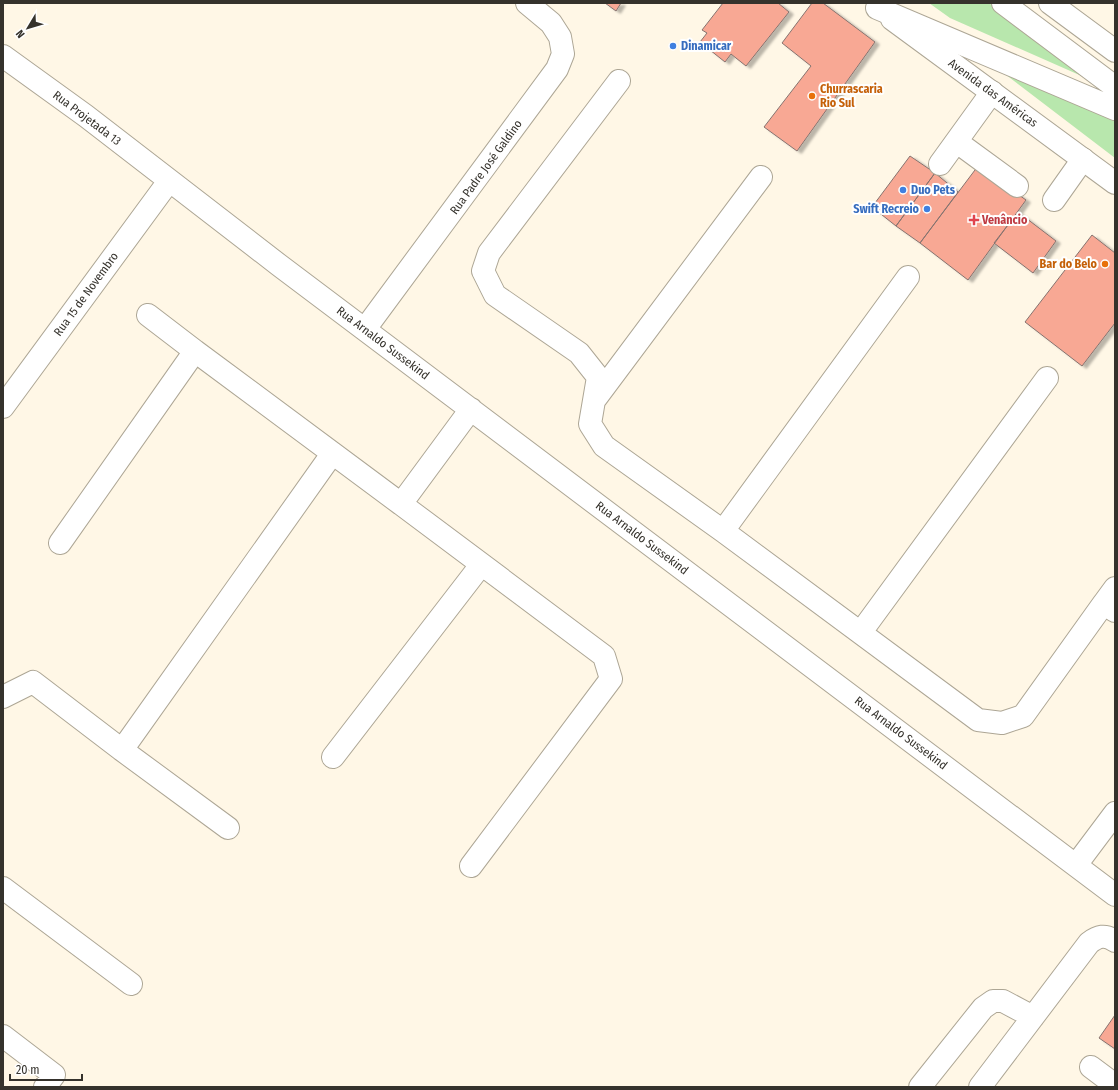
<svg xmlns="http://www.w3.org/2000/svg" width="1118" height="1090" font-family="'Fira Sans Condensed',sans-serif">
<defs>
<filter id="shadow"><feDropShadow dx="4.5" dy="2.5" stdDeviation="1" flood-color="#0004"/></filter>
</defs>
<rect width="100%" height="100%" fill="#fff7e6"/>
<path fill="#b8e7ad" d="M929,3H989L1093,81L950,18Z
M997,68L1115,120V158Z"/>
<path fill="#f8a894" stroke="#86736f" filter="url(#shadow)" d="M605,3H621L616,11Z
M723,3H778L789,12L746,66L731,54L725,62L700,42L707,33L702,30Z
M812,3H823L875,42L797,151L764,127L811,66L782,43Z
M910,156L935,173L896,226L872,207Z
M978,166L1026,200L968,280L920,243Z
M935,173L958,192L920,243L896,226Z
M1018,212L1056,241L1033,273L994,243Z
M1092,235L1115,253V323L1082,366L1025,322Z
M1115,1015V1049L1099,1038Z"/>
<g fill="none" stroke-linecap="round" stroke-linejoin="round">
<g stroke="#ada695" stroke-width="24">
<path id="minor" d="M1050,3L1115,51
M3,56L86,116L279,265L1115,895
M619,81L489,253L483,271L495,295L579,353L598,377L590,424L604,446L723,531L978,720L1002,723L1023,716L1104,603L1115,611
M957,142L1017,186
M940,164L992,92
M1054,200L1083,159
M148,315L195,351
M365,329L557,69L563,54L560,37L551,23L527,3
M596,398L761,177
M3,407L169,181
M471,409L401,504L604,656L611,679L471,866
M723,531L908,277
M60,543L195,351L401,504
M1104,603L1115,588
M861,632L1047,378
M3,697L33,682L122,750
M333,757L481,565
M228,828L122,750L332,454
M1076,865L1115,813
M3,888L131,984
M3,1036L54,1075L45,1087
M1091,1067L1115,1085
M920,1087L983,1008L993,1001H1003L1033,1017
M980,1087L1089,943C1098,936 1105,934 1115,941"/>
</g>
<g stroke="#ada695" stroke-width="24">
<path id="major" d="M892,19L1115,183"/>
</g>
<g stroke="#ada695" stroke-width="24">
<path id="highway" d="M1003,3L1115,87
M877,8L1115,109"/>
</g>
<use href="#minor" stroke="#fff" stroke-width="22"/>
<use href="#major" stroke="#fff" stroke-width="22"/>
<use href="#highway" stroke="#fff" stroke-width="22"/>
</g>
<g fill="#3f7fe0" stroke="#fff" stroke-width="1.5">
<circle cx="673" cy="46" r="4"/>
<circle cx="903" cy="190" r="4"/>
<circle cx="927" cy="209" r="4"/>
</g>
<g fill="#e8710a" stroke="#fff" stroke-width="1.5">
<circle cx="812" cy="96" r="4"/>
<circle cx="1105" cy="264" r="4"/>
</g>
<path fill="#e0444e" stroke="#fff" stroke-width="1.5" d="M972 214h4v4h4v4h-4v4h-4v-4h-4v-4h4z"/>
<g text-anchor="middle" stroke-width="4" stroke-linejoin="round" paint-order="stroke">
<g font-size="12" font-weight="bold" fill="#366cbe" stroke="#fff" text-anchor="start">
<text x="681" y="50">Dinamicar</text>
<text x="911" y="194">Duo Pets</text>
<text x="919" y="213" text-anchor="end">Swift Recreio</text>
</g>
<g font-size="12" font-weight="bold" fill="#c56008" stroke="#fff" text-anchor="start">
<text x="820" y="93">Churrascaria<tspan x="820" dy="14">Rio Sul</tspan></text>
<text x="1097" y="268" text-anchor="end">Bar do Belo</text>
</g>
<g font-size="12" fill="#35322c" stroke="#fff">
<text transform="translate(993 93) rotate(36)" y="4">Avenida das Américas</text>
<text transform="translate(87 118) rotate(37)" y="4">Rua Projetada 13</text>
<text transform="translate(486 167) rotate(-54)" y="4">Rua Padre José Galdino</text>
<text transform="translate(86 294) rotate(-54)" y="4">Rua 15 de Novembro</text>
<text transform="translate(383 343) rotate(37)" y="4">Rua Arnaldo Sussekind</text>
<text transform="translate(642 538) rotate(37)" y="4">Rua Arnaldo Sussekind</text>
<text transform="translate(901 733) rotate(37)" y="4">Rua Arnaldo Sussekind</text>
</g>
<g font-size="12" font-weight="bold" fill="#be3a42" stroke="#fff" text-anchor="start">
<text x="982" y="224">Venâncio</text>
</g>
</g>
<rect width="1118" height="1090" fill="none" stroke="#35322c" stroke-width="8"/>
<g transform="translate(28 28) rotate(232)" stroke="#ffffff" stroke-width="3" paint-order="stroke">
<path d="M0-3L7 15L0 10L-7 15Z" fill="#35322c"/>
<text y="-6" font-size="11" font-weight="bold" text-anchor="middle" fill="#35322c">N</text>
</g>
<path d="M10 1074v6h72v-6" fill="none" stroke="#35322c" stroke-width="2"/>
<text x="16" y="1074" font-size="12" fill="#35322c" stroke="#ffffff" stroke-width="3" paint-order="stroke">20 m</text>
</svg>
